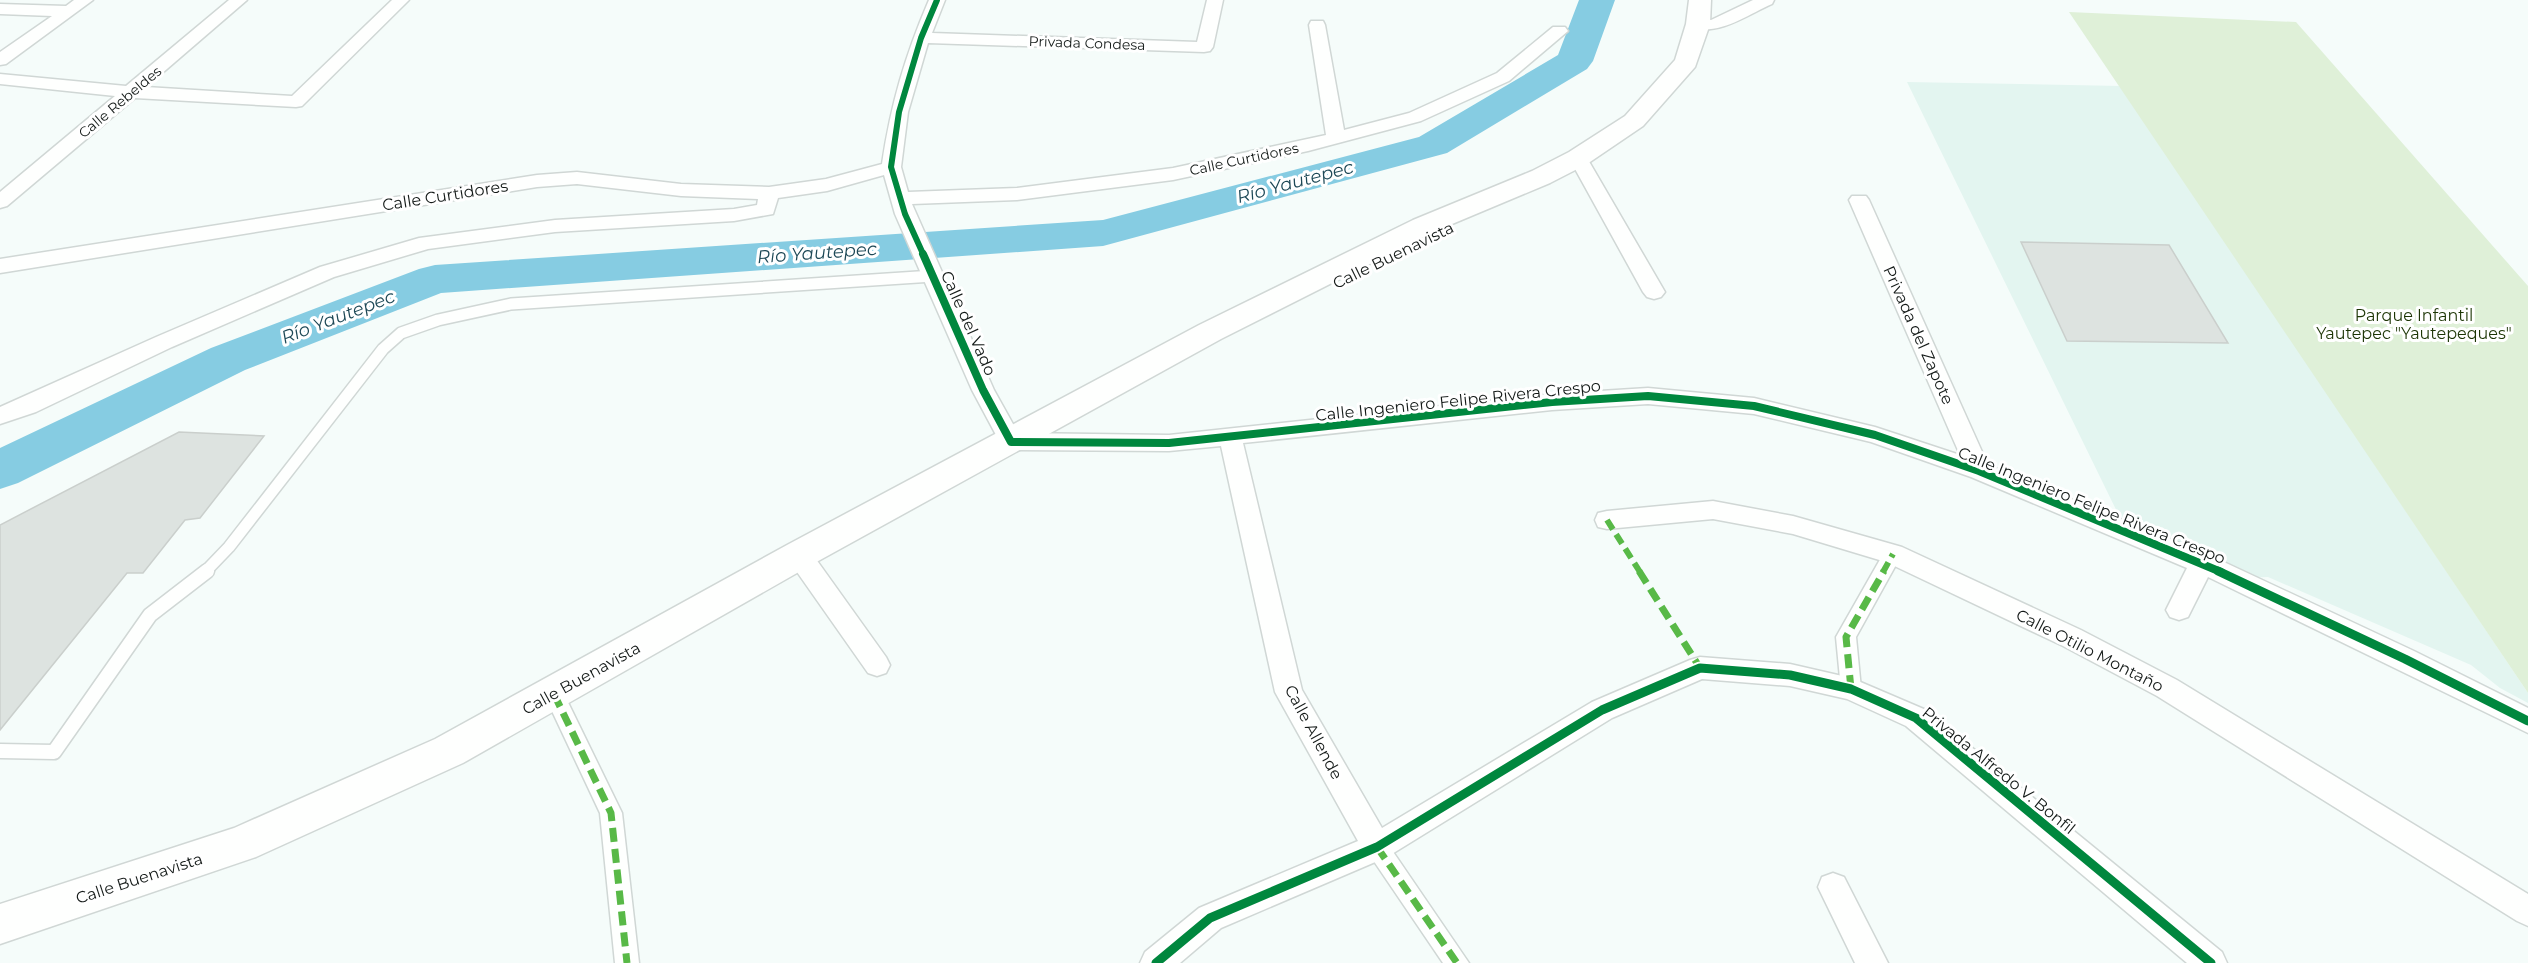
<svg xmlns="http://www.w3.org/2000/svg" width="2528" height="963" font-family="Montserrat,sans-serif">
<rect width="100%" height="100%" fill="#f5fcfa"/>
<path fill="#e3f5f0" d="M1907,82L2121,86L2528,693V703L2500,688L2471,665L2268,577L2240,578L2125,528Z"/>
<path fill="#dff0d8" d="M2069,12L2296,22L2528,286V693Z"/>
<g fill="none" stroke-linecap="round" stroke-linejoin="round">
<path fill="#86cce2" fill-rule="evenodd" d="M1579,0H1615L1593,61L1587,69L1447,153L1103,246L441,293L245,370L18,483L0,489V448L211,348L419,269L435,265L1103,220L1419,137L1558,55Z"/>
</g>
<path fill="#dde3e0" stroke="#cacfcc" stroke-width="1.5" d="M2021,242L2169,245L2228,343L2067,341Z
M179,432L264,436L200,518L185,520L143,573H127L0,730V525Z"/>
<g fill="none" stroke-linecap="round" stroke-linejoin="round">
<g stroke="#d0d7d5" stroke-width="14">
<path id="service-far1" d="M205,572L229,547L383,349L401,333L438,320L511,304L933,276"/>
</g>
<g stroke="#d0d7d5" stroke-width="17">
<path id="service" d="M0,751L54,752L150,615L207,571"/>
</g>
<g stroke="#d0d7d5" stroke-width="3">
<path id="pedestrian" d="M1893,547L1900,549L1902,554L1856,637L1861,689L1858,695L1851,698L1844,695L1841,689L1836,637L1886,549Z
M554,685L561,688L622,813L639,963H615L600,813L544,694L547,688Z
M1377,837L1385,840L1469,963H1443L1369,854L1366,847L1369,840Z"/>
</g>
<g stroke="#d0d7d5" stroke-width="3">
<path id="minor" d="M74,0H93L6,64L0,65V52L52,16L0,14V4L66,6Z
M229,0H247L146,87L292,96L392,0H409L302,106L296,107L135,98L7,206L0,208V192L115,96L0,84V74L126,86Z
M929,0H945L932,33L1197,42L1207,0H1223L1213,47L1210,51L1204,52L928,43L908,112L901,167L908,192L1017,188L1173,168L1326,135L1309,25L1311,21H1323L1325,25L1344,130L1409,113L1497,73L1553,27H1565L1568,31L1509,81L1421,121L1308,151L1173,180L1017,200L912,204L994,390L1018,433L1169,435L1552,394L1648,388L1754,398L1875,427L1960,455L1849,200L1852,196H1866L1869,200L1988,465L2211,556L2414,651L2528,708V733L2208,577L2188,617L2179,620L2170,617L2166,610L2187,568L1971,477L1871,442L1754,414L1648,404L1552,410L1243,443L1302,690L1382,828L1592,702L1690,660L1700,657L1790,664L1851,678L1926,710L2222,952L2227,963H2187L1906,726L1847,699L1790,686L1702,679L1612,718L1387,857L1221,928L1180,963H1140L1145,952L1199,908L1358,841L1275,692L1221,446L1169,451L1011,450L1003,448L972,390L895,214L884,175L827,191L778,198L773,214L734,221L555,232L428,249L334,277L172,347L36,412L0,424V407L156,337L320,267L419,238L555,220L734,209L757,205L758,199L681,196L577,184L537,187L0,273V259L537,175L577,172L681,184L769,187L826,179L882,164C891,104 905,56 929,0Z
M1753,0H1774L1772,4C1747,15 1721,35 1692,28L1690,24L1692,20H1711Z
M1578,152L1585,154L1587,158L1665,292L1661,297L1654,299L1647,297L1643,292L1569,158L1571,154Z
M1713,501L1793,516L1902,547L2081,630L2177,680L2528,894V926L2517,921L2157,696L2063,646L1886,562L1793,534L1713,519L1607,529L1598,527L1595,520L1598,513L1607,511Z
M799,545L808,548L886,657L890,665L886,673L877,676L868,673L790,562L786,555L790,548Z
M1833,873L1844,877L1888,963H1855L1818,887L1822,877Z"/>
</g>
<g stroke="#d0d7d5" stroke-width="3">
<path id="secondary" d="M1689,0H1711L1710,24L1695,67L1643,126L1587,164L1550,183L1433,232L1221,339L811,565L463,763L256,857L0,944V904L234,828L435,739L787,545L1199,325L1413,220L1532,171L1569,152L1625,116L1675,60L1686,24Z"/>
</g>
<use href="#service-far1" stroke="#fefffe" stroke-width="11"/>
<use href="#service" stroke="#fefffe" stroke-width="14"/>
<use href="#pedestrian" fill="#fefffe" fill-rule="evenodd"/>
<use href="#minor" fill="#fefffe" fill-rule="evenodd"/>
<use href="#secondary" fill="#fefffe" fill-rule="evenodd"/>
<path stroke="#58b947" stroke-width="6" stroke-dasharray="11 6" stroke-linecap="butt" d="M1607,520L1640,572
M1883,572L1893,554"/>
<path stroke="#58b947" stroke-width="7" stroke-dasharray="14 7" stroke-linecap="butt" d="M1639,571L1700,668
M1851,689L1846,637L1884,571
M554,694L611,813L627,963
M1377,847L1457,963"/>
<g stroke="#fff" stroke-width="9">
<path id="cycleway-far2" d="M924,256L905,214L891,167L899,112L921,38L937,0"/>
</g>
<g stroke="#fff" stroke-width="11">
<path id="cycleway-far1" d="M923,254L983,390L1011,442L1169,443L1552,402L1648,396L1754,406L1875,435L1979,471L2221,572"/>
</g>
<g stroke="#fff" stroke-width="13">
<path id="cycleway" d="M2218,571L2405,659L2528,721
M1156,963L1210,918L1377,847L1602,710L1700,668L1790,675L1851,689L1916,718L2211,963"/>
</g>
<use href="#cycleway-far2" stroke="#00873e" stroke-width="6"/>
<use href="#cycleway-far1" stroke="#00873e" stroke-width="8"/>
<use href="#cycleway" stroke="#00873e" stroke-width="9"/>
</g>
<g text-anchor="middle" stroke-width="6" stroke-linejoin="round" paint-order="stroke">
<g font-size="14" fill="#131917" stroke="#fff">
<text transform="translate(1087 43) rotate(2)" y="5">Privada Condesa</text>
<text transform="translate(120 102) rotate(-40)" y="5">Calle Rebeldes</text>
<text transform="translate(1244 159) rotate(-12)" y="5">Calle Curtidores</text>
</g>
<g font-size="16" fill="#131917" stroke="#fff">
<text transform="translate(445 195) rotate(-9)" y="6">Calle Curtidores</text>
<text transform="translate(1393 255) rotate(-26)" y="6">Calle Buenavista</text>
<text transform="translate(969 323) rotate(66)" y="6">Calle del Vado</text>
<text transform="translate(1919 335) rotate(66)" y="6">Privada del Zapote</text>
<text transform="translate(1458 400) rotate(-6)" y="6">Calle Ingeniero Felipe Rivera Crespo</text>
<text transform="translate(2092 505) rotate(22)" y="6">Calle Ingeniero Felipe Rivera Crespo</text>
<text transform="translate(2090 650) rotate(27)" y="6">Calle Otilio Montaño</text>
<text transform="translate(581 678) rotate(-29)" y="6">Calle Buenavista</text>
<text transform="translate(1314 732) rotate(62)" y="6">Calle Allende</text>
<text transform="translate(1999 770) rotate(39)" y="6">Privada Alfredo V. Bonfil</text>
<text transform="translate(139 878) rotate(-18)" y="6">Calle Buenavista</text>
</g>
<g font-size="16" fill="#1c3504" stroke="#fff">
<text x="2414" y="321">Parque Infantil<tspan x="2414" dy="18">Yautepec "Yautepeques"</tspan></text>
</g>
<g font-size="18" font-style="italic" fill="#1d4856" stroke="#fff">
<text transform="translate(1295 182) rotate(-15)" y="6">Río Yautepec</text>
<text transform="translate(817 253) rotate(-4)" y="6">Río Yautepec</text>
<text transform="translate(338 317) rotate(-21)" y="6">Río Yautepec</text>
</g>
</g>
</svg>
